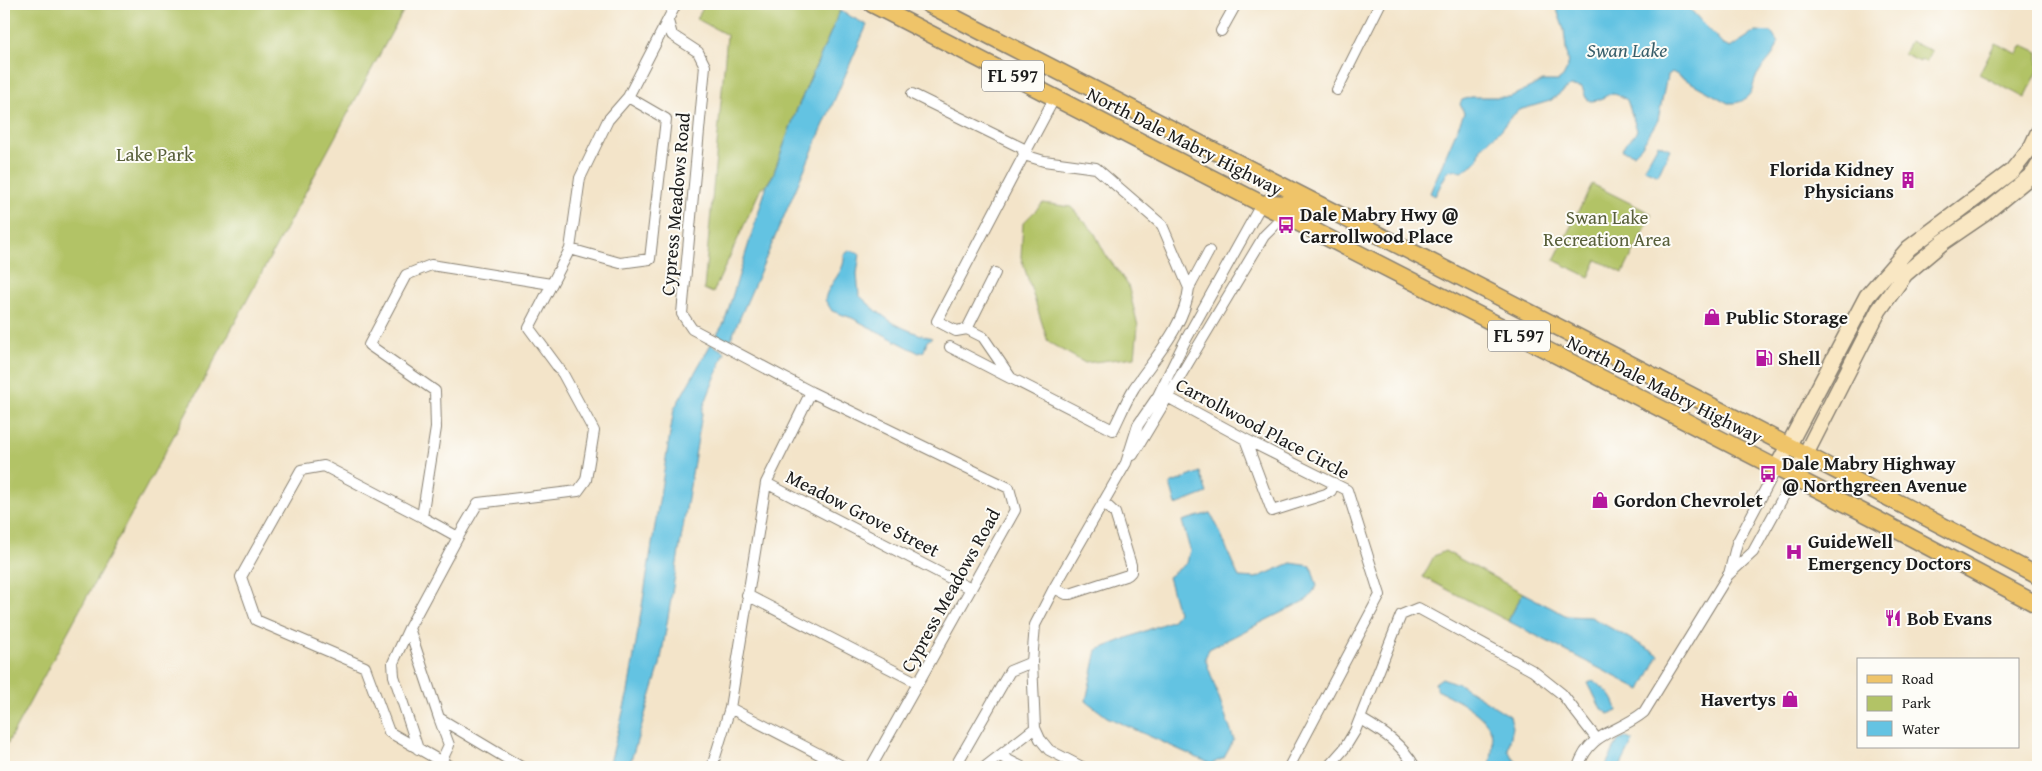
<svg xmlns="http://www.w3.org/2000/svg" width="2042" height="771" font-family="'Gentium Book Plus',serif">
<rect width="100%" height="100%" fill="#fdfcf7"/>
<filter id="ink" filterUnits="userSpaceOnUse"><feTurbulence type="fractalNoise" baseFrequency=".02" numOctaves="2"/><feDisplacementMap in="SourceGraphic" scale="10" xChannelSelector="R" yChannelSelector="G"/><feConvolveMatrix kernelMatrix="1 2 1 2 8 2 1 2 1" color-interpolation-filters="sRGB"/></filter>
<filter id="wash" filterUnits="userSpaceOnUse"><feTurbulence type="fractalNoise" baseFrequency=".0096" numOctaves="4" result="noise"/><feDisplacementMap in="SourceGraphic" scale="20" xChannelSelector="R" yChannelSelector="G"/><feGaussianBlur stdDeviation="1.12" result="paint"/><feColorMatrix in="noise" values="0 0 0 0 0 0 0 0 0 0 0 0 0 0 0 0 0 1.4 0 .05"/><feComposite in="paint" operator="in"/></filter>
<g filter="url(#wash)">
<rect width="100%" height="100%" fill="#f3e4c9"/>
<path fill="#b2c366" stroke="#677041" d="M4,4H407L4,750Z
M705,4H827L840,11L797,109L773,175L765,187L762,186L713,293L704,289L727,35L697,19Z
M1910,41L1932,51L1926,62L1921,60L1920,62L1904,54Z
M1995,43L2018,54L2023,45L2038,52V71L2025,98L1979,74Z
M1592,184L1652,214L1623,273L1597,260L1589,277L1554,260Z
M1043,203L1071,207L1094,232L1106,255L1128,285L1138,326L1135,357L1085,363L1048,342L1021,257L1023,223Z
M1445,551L1523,593L1508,621L1423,577L1434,556Z"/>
<path fill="#64c3e2" stroke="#40707f" d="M1555,4H1685L1724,45L1730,48L1756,31L1771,32L1778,43C1775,58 1759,67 1755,80C1752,88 1754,90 1747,97C1741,103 1736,103 1728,103L1672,72L1667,76L1658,120L1641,147L1634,154L1622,150C1624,142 1634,139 1637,130L1627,100C1605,86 1609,101 1590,101L1586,98L1582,87L1570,86L1550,101L1519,110L1509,119L1502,129L1481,148L1478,159L1474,164L1461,172L1455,170L1448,171L1435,196L1430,193L1464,113L1460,104L1462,100L1471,97H1510L1543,81H1558L1563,77L1568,67L1564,30Z
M840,11L867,25L729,343L716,336L724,323L767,185L773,175L797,109Z
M1658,144L1670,149L1658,175L1644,169Z
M850,250L860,254L857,274L859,295C884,319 899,329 932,338L927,341L924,351L919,353L852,318L832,311L825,300C827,284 846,272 844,255Z
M711,344L725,352L703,408L660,665L629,767H609L628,692L674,409Z
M1200,472L1207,493L1176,505L1170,484Z
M1210,513C1223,533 1228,556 1239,577L1256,578L1291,563L1311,566L1317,586L1308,599L1209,649L1205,658L1234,740L1224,758L1211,764L1107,717L1086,701L1097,650L1173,620L1178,612L1168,577L1187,563L1190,550L1182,521Z
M1523,593L1567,616L1591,617L1659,655L1641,690L1508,621Z
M1442,678L1461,685L1510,716L1513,727L1508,750L1513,759L1524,767H1490C1491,757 1494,746 1492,736C1490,716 1454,698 1437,690L1435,683Z
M1593,681C1605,688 1615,697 1617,711L1609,714L1600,707L1588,683Z
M1625,737L1633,741L1620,767H1605L1618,741Z"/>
</g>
<g filter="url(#ink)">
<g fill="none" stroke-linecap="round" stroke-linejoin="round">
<g stroke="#888072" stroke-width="12">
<path id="street" d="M668,21L672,35L698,52L705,66L682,314L692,329L811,392L1009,488L1015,510L871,767
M1221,31L1236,4
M1337,90L1380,4
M912,94L1022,148L1024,155L937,321L956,331L967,329
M1055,97L1024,155L1044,161L1096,168L1162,225L1189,288L1209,251
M570,249L620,263L650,259L666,119L628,97
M995,273L967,329L983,337L1011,378L1113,430C1120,416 1126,401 1134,388C1154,358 1185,326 1189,288
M950,347L1010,378
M1160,393L1245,439L1347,490L1380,595L1289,767
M1157,398L1184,343L1262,203
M1245,439L1272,511L1326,494L1331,491L1334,483
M1133,455L1264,236L1285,215
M766,483L971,589
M422,517L436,428L435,391L369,345L406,275L431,265L551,284
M1729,574L1737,543L1776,469
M1054,588L1066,594H1070L1128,575L1131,572V565L1115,513L1103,502
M747,595L918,683
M409,628L393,663L394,676L418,749
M730,708L844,767
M439,718L449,745L441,762
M1361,719C1383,732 1402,744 1415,767
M1000,756L1022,767
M451,767L389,732L365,667L256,620L241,577L301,470L324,466L422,517L458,537
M521,767L439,718L409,628L458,537L478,503L578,491L586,480L594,431L563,374L529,328L570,249L580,178L608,120L628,97L676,4
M712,767L730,708L766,483L811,392
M955,767L1010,671L1032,662
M985,767L1035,728
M1082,767L1049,750L1040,739L1035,728L1032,662L1035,625L1054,588L1126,463L1138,425L1160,393
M1328,767L1344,749L1355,731L1401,615L1418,608L1533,671L1562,694L1596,738
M1578,767C1591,730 1617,734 1644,712L1728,575L1753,552L1794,477"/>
</g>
<g stroke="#888072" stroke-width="18">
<path id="secondary" d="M1776,469L1867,296L1909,248L2012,171L2032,146L2038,133
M1794,477L1879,310L1905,274L1943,242L1984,214L2034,173L2038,166"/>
</g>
<g stroke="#888072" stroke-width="19">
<path id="primary" d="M872,4L1878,520L2038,605
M928,4C1298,195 1670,382 2038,576
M1267,203L1289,204L1317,216"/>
</g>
<use href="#street" stroke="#fff" stroke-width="10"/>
<use href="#secondary" stroke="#f9e7c3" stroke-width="15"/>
<use href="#primary" stroke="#efc469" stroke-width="16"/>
</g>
</g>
<defs>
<g id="building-bare" transform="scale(1.35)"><path d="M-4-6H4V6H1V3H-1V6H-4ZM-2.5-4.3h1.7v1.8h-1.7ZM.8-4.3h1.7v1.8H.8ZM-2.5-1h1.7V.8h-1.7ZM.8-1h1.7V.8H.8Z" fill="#b5179e" stroke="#fdfcf7" stroke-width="2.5" paint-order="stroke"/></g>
<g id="bus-bare" transform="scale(1.35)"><path d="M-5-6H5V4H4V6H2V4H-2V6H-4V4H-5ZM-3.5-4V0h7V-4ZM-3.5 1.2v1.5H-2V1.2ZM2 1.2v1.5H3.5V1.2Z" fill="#b5179e" stroke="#fdfcf7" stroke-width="2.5" paint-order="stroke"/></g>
<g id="shop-bare" transform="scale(1.35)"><path d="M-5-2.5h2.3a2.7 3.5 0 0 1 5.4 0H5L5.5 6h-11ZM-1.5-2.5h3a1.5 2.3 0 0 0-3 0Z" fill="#b5179e" stroke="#fdfcf7" stroke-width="2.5" paint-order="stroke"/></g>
<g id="fuel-bare" transform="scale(1.35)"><path d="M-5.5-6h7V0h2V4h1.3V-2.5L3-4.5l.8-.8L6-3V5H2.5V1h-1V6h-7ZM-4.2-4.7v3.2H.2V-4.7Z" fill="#b5179e" stroke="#fdfcf7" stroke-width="2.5" paint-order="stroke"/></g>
<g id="hospital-bare" transform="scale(1.35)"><path d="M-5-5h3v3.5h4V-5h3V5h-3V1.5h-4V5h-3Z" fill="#b5179e" stroke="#fdfcf7" stroke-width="2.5" paint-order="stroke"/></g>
<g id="restaurant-bare" transform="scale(1.35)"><path d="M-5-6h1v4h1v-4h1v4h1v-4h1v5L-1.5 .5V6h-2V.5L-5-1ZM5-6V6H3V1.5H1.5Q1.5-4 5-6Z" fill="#b5179e" stroke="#fdfcf7" stroke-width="2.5" paint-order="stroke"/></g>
</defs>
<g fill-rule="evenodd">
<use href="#building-bare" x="1908" y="180"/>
<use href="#bus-bare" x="1286" y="225"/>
<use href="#shop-bare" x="1712" y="317"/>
<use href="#fuel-bare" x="1764" y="358"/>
<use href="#bus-bare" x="1768" y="474"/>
<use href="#shop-bare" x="1600" y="500"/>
<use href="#hospital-bare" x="1794" y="552"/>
<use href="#restaurant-bare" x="1893" y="618"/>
<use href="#shop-bare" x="1790" y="699"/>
</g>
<g text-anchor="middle" stroke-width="4" stroke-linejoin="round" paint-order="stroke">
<g fill="#fdfcf7" stroke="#605f5e" stroke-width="1">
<rect x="982" y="60.5" width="62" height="31" rx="4"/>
<rect x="1488" y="320.5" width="62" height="31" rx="4"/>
</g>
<g font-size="18" font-weight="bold" fill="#1c1c1c">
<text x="1013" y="82">FL 597</text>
<text x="1519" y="342">FL 597</text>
</g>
<g font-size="19" fill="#1c1c1c" stroke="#fdfcf7">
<text transform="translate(1185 141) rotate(27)" y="7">North Dale Mabry Highway</text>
<text transform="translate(675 204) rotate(-85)" y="7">Cypress Meadows Road</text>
<text transform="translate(1665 389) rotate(27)" y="7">North Dale Mabry Highway</text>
<text transform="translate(1263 428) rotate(28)" y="7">Carrollwood Place Circle</text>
<text transform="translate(863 513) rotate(27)" y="7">Meadow Grove Street</text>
<text transform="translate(950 590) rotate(-61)" y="7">Cypress Meadows Road</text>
</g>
<g font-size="19" fill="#585f3a" stroke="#fdfcf7">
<text x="155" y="161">Lake Park</text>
<text x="1607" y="224">Swan Lake<tspan x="1607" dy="22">Recreation Area</tspan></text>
</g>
<g font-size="19" font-weight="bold" fill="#1c1c1c" stroke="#fdfcf7" text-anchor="start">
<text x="1894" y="176" text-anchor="end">Florida Kidney<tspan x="1894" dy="22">Physicians</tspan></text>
<text x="1300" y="221">Dale Mabry Hwy @<tspan x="1300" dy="22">Carrollwood Place</tspan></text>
<text x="1726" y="324">Public Storage</text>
<text x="1778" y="365">Shell</text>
<text x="1782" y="470">Dale Mabry Highway<tspan x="1782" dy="22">@ Northgreen Avenue</tspan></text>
<text x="1614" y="507">Gordon Chevrolet</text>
<text x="1808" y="548">GuideWell<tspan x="1808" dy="22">Emergency Doctors</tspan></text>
<text x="1907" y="625">Bob Evans</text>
<text x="1776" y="706" text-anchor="end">Havertys</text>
</g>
<g font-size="20" font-style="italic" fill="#395f6b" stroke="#fdfcf7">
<text x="1627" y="57">Swan Lake</text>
</g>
</g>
<rect width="2042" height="771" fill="none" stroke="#fdfcf7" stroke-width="20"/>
<rect x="1857" y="658" width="162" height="90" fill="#fdfcf7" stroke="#a3a29f"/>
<rect x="1867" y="675" width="25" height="8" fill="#efc469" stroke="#a3a29f"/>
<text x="1902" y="684" font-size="15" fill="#1c1c1c">Road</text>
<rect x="1867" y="696" width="25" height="15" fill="#b2c366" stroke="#a3a29f"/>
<text x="1902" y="708" font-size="15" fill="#1c1c1c">Park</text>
<rect x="1867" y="721" width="25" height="15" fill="#64c3e2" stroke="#a3a29f"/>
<text x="1902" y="734" font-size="15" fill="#1c1c1c">Water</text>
</svg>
